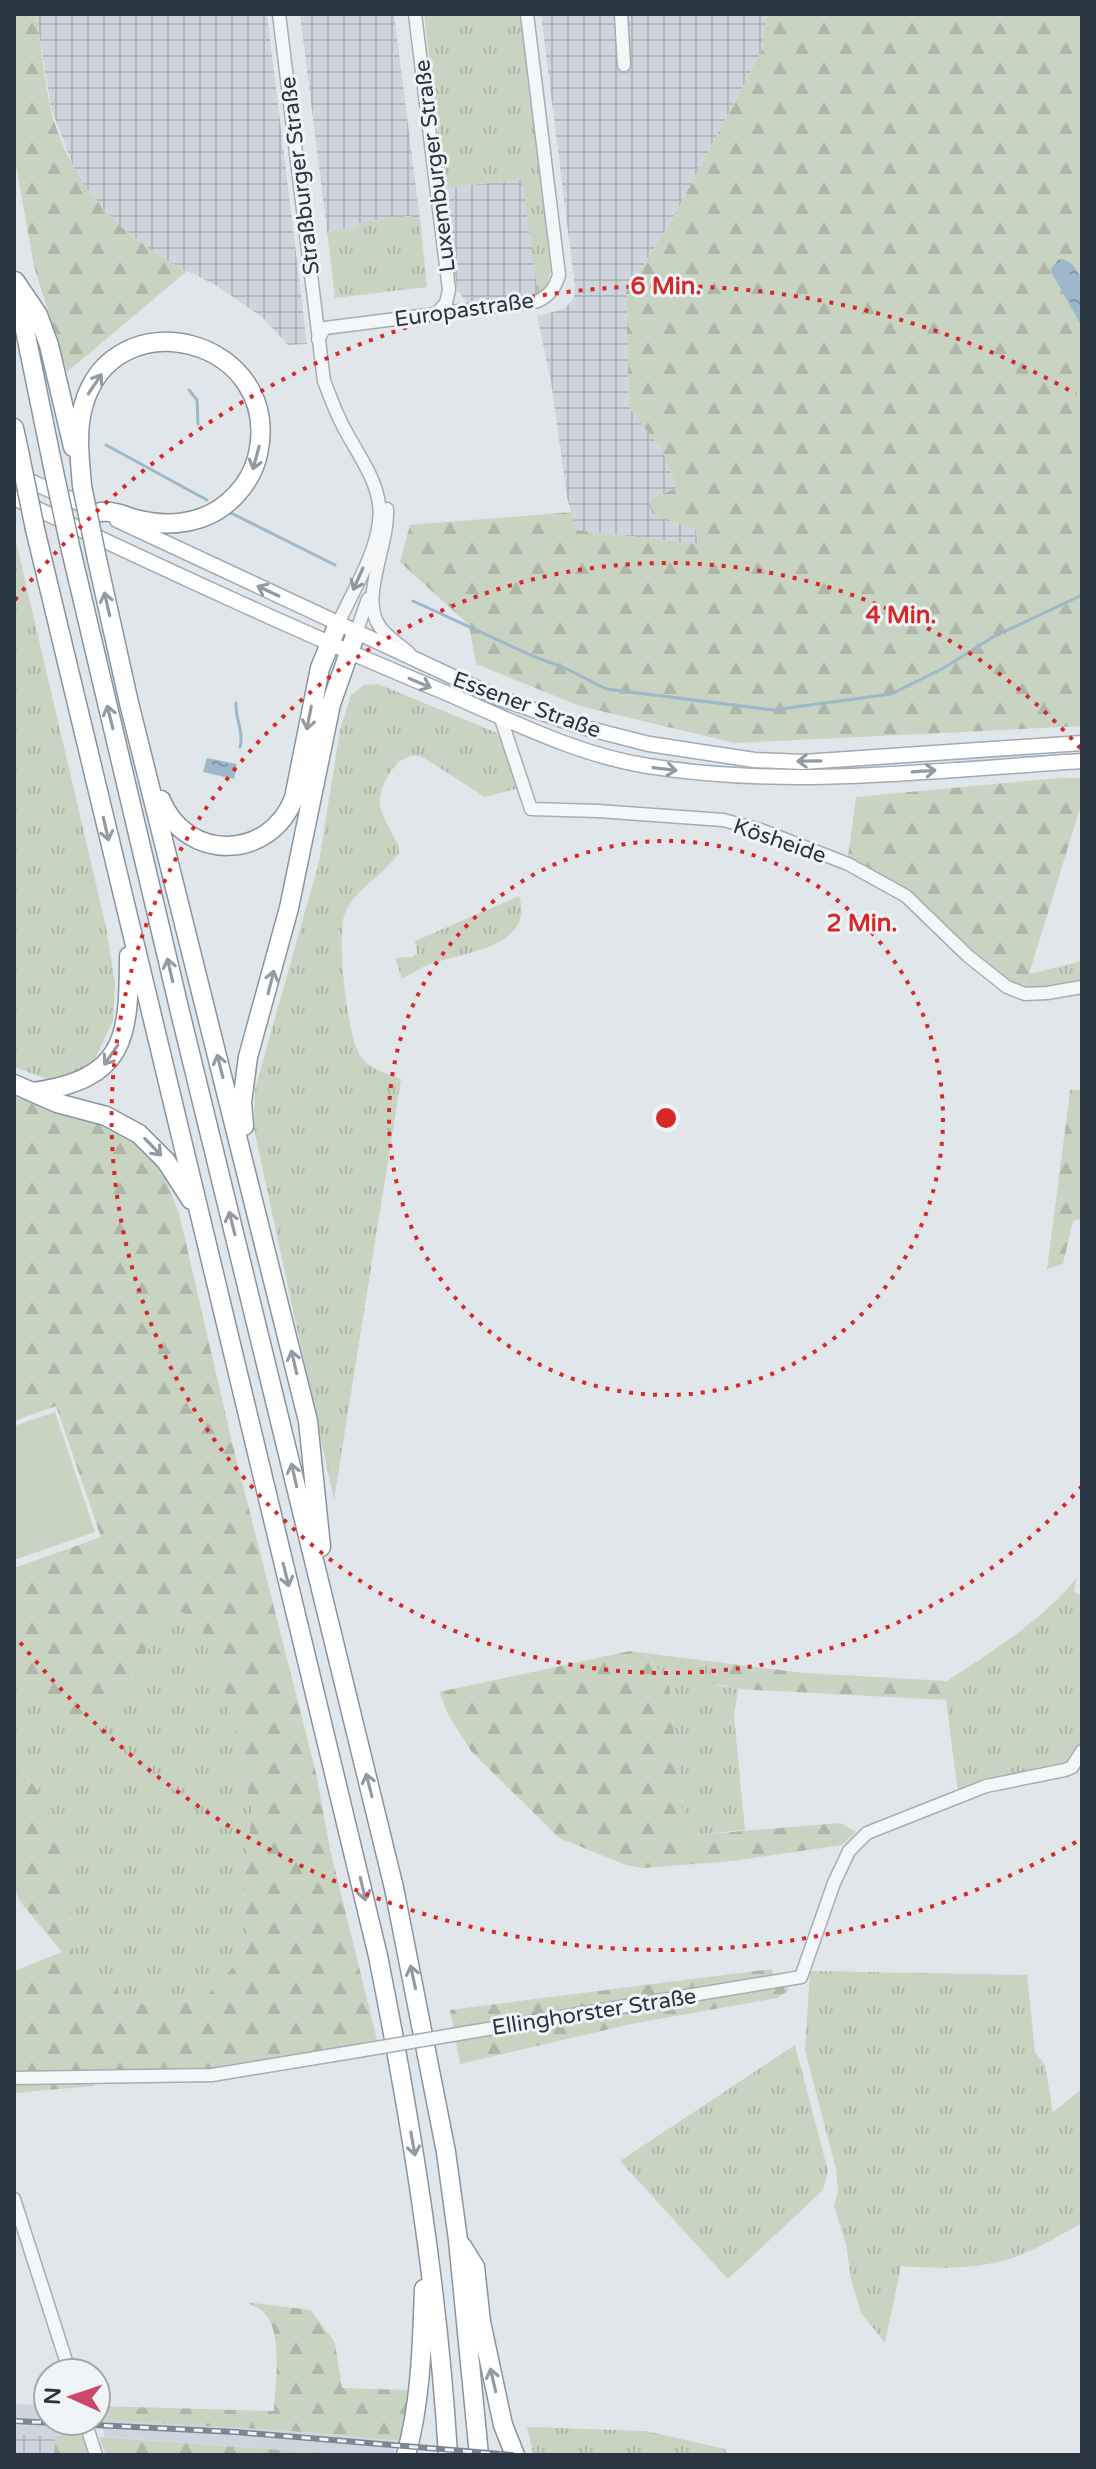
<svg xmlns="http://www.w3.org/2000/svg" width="1096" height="2469" font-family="'Varela Round',sans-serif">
<defs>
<pattern id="industrial-grid" width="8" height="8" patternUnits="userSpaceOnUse" patternTransform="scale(2)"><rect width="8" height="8" fill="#cfd5dc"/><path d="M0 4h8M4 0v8" fill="none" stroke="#b2b7be"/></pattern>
<pattern id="grass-tufts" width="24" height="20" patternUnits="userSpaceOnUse" patternTransform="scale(2)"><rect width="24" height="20" fill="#c9d3c2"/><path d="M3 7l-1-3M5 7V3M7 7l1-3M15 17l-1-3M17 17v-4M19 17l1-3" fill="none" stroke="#adb6a8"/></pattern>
<pattern id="forest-firs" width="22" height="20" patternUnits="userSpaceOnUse" patternTransform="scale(2)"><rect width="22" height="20" fill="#c9d3c2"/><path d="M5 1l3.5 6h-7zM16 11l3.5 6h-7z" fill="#adb6a8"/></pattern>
<pattern id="water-ripples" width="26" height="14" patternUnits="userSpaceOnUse" patternTransform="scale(2)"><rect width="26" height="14" fill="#9cb8c9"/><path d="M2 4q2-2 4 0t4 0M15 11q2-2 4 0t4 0" fill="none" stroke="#7f96a5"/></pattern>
</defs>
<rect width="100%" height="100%" fill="#e1e6ea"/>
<path fill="#cfd5dc" d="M14,2404L48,2405V2421H72L76,2436L14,2435Z
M100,2420L280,2430L395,2441L394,2455H351L105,2437Z"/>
<path fill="url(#industrial-grid)" d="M36,14H267L307,344L288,345L262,317L214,284L159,257L109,217L76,174L51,108Z
M300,14H394L420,219L409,216L362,222L353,228L327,231Z
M541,14H767L762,50L672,220L626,292L629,408L662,450L677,488L663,493L653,514L696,530L698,544L576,530L567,497L551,381L537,316L564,309L574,298L575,287Z
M523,179L538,294L467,302L457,290L445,188Z
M14,2435L55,2436L54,2455H14Z"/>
<path fill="url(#grass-tufts)" d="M424,14H520L551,271L545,290L538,294L522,179L445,188Z
M409,216L420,219L427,287L335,298L327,231L353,228L362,222Z
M14,533L106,927L115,983L113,1021L91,1067L53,1081L14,1067Z
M378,684L497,733L519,788L485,797L424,758C399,746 377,787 380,806C383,819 393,834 399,847V853C384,875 356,888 345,913C336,936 347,1032 359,1054C368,1069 386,1073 401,1079L334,1500L254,1129L255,1089L319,862L340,730L351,695L364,685Z
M519,896C535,948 463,952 430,964C420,968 411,974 402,979L395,958L412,957L417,953L415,941Z
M1082,961V982L1041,990L1021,988L1029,974Z
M1070,1090H1082V1132L1066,1123Z
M1076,1579L1074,1592L1082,1596V1739L1073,1756L1068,1762L1054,1768L987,1780L958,1792L946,1700L947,1681C993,1651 1040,1622 1076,1579Z
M170,1608L198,1619L228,1701L252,1812L244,1882L247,1933L235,1965L204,1999L118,2006V1986L92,1976L73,1964L66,1847L36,1787L14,1761V1680H25L109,1720Z
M645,1653L716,1662L712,1670L716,1685L738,1689L734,1716L745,1830L685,1836L669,1682Z
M810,1971L1027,1975L1035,2052L1045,2065L1053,2112L1082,2089V2223C1062,2234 1041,2247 1020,2255C983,2270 939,2269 901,2266L885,2343L861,2313L851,2279L846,2244L834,2206L838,2192L836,2169L805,2050Z
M795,2045L828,2171L823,2190L728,2279L620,2161Z
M527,2427L646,2431L725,2449L727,2455L533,2453Z"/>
<path fill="url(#forest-firs)" d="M14,14H36C41,44 44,76 50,106C68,182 118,236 187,271L67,372L34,266L14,154Z
M767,14H1082V726L735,743L580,706L476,664L469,625L400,562L410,525L572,512L576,530L698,544L696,530L653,514L649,505L654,497L677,488L662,450L629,408L626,292L672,220L762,50Z
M1058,778H1082V802L1029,974L1020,988L1004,980L911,891L848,857L856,797Z
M14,1096L103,1124L134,1141L161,1168L179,1213L231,1438L316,1773L330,1849L377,2040L346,2046V2049L210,2071L99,2072L94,2086L14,2093V1971L62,1952L19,1900L14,1885V1761L36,1787L66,1847L74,1964L92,1976L118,1986V2006L204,1999L235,1965L247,1933L244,1882L252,1812L228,1701L198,1619L170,1608L109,1720L63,1713L30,1700L25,1680H14V1568L101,1537L56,1406L14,1421Z
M1066,1123L1082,1132V1219L1073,1221L1063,1264L1047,1269Z
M630,1651L645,1653L669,1682L685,1836L840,1823L856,1832L842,1845L732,1861L643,1868L626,1865L559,1838L471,1751L448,1714L439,1692Z
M716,1662L803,1673L947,1681L946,1700L738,1689L712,1683L710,1676Z
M772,1969L776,1985L786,1984L789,1990L777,1998L631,2024L460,2064L450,2010Z
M247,2302L311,2310L335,2343L342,2388L410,2390L401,2441L280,2430L96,2420V2406L274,2411C275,2385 284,2331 263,2312C259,2308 252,2305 247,2302Z
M55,2436H84L92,2455H54Z
M99,2437L351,2455H106Z"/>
<path fill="#c9d3c2" d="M55,1412L95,1532L14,1560V1426Z"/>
<path fill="url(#water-ripples)" d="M1059,259C1089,262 1082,306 1082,327L1050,270Z
M207,758L237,764L234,779L203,772Z"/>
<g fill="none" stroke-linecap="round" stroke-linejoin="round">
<path stroke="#9cb8c9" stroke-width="3" d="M189,390L197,400L198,424
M106,445L207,500
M231,513L335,565
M413,601L535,657L565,668L606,689L773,710L891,694L942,669L993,637L1082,595
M236,703C235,719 244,731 240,747"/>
<g stroke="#a6adb4" stroke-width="15">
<path id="minor" d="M279,14L324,381C330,396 335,411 343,426C358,456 384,486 379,522C375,557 352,592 338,624
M415,14L449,290L446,303L436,314
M621,14L624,65
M318,339L325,328L538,301C550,295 555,288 559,275L527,14
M387,509C389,546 359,598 380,627C388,638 400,645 409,653
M356,633L368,599
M500,716L531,809L598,811L723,820L761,830L848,864L906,896L968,956L1007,987L1025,994L1047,993L1082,987
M464,2033L801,1977L834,1883L849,1851L867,1833L986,1786L1065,1770L1072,1767L1082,1751
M14,2078L212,2075L358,2051
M14,2199L70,2373
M85,2421L96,2455"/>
</g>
<g stroke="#a0abb5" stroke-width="17">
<path id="major" d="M14,474L90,508
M14,498C156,565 299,632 444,692C509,720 577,755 648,766C792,789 938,770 1082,761
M117,520L494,696L582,727L649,744L754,760L803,762L1082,743"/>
</g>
<g stroke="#8895a0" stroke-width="21">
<path id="highway" d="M15,281L38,315L49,345L73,447
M17,291L54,472
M14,428L20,456
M82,486C80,461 76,432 83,407C113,294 287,339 257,458C250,484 228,509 201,518C180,525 157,525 135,519C123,515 114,511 100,512
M35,529L378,1956C411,2121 438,2287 448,2455
M70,546L180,1012L394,1888L446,2152L458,2240L479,2455
M97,559L129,703L308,1421L321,1547
M161,800C186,862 270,861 294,798L320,668L338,624
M14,1084L57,1103L106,1116L139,1134L166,1161L191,1200
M33,1092C125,1079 129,1039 129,956
M244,1126L242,1102L248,1057L289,908L331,704L356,633
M462,2246L475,2267L481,2322L503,2425L515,2455
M406,2455C421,2402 422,2344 424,2289"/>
</g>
<use href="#minor" stroke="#f4f6f8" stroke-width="12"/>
<use href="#major" stroke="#fff" stroke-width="14"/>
<use href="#highway" stroke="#fff" stroke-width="18"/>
<g stroke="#7a8793" stroke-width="6">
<path id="rail" d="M14,2421L235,2432L512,2455"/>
</g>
<use href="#rail" stroke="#f1f4f7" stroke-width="3" stroke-dasharray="9" stroke-linecap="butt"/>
<g stroke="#a6adb4" stroke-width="15" stroke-linecap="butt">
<path id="minor-bridge" d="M358,2051L464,2033"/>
</g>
<g stroke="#8895a0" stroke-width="21" stroke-linecap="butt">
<path id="highway-bridge" d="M20,456L35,529
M54,472L70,546
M82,486L97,559"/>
</g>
<use href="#minor-bridge" stroke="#f4f6f8" stroke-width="12"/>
<use href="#highway-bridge" stroke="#fff" stroke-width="18"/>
</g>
<defs><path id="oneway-shaft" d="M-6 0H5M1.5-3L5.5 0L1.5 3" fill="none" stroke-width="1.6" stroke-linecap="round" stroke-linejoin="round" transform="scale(2)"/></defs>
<g stroke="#949aa0">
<use href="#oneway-shaft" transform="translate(95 384) rotate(-56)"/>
<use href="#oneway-shaft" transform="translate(256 458) rotate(105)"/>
<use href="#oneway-shaft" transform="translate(268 591) rotate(-155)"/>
<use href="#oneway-shaft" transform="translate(107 604) rotate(-103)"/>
<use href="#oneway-shaft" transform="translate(420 683) rotate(23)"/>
<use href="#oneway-shaft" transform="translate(110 717) rotate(-104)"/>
<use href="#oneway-shaft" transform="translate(309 718) rotate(101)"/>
<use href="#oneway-shaft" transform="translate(809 761) rotate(179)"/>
<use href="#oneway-shaft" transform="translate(665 769) rotate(7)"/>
<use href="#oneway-shaft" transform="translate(924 771) rotate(-4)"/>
<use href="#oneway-shaft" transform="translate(106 829) rotate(77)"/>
<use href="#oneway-shaft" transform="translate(170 970) rotate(-103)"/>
<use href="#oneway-shaft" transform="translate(271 982) rotate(-76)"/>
<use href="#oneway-shaft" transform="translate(111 1055) rotate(125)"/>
<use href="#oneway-shaft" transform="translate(220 1066) rotate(-104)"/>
<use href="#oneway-shaft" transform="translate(153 1147) rotate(46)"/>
<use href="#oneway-shaft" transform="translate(232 1223) rotate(-104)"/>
<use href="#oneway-shaft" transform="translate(294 1362) rotate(-103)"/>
<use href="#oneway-shaft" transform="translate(294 1475) rotate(-103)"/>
<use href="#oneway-shaft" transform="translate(286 1575) rotate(76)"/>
<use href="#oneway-shaft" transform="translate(369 1785) rotate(-104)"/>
<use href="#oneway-shaft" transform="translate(363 1889) rotate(77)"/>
<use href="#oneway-shaft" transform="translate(413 1977) rotate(-102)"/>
<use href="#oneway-shaft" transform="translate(413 2144) rotate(80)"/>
<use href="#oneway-shaft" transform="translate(493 2380) rotate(-103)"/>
</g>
<use stroke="#8e969c" href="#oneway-shaft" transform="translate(358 579) rotate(114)"/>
<g fill="none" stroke="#d62828" stroke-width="4" stroke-dasharray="4 8">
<circle cx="666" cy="1118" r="277"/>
<path d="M1082 1486A555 555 0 1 1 1082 750"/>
<path d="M1076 1842A832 832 0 0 1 15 1636M15 600A832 832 0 0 1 1076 394"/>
</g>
<g text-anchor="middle" stroke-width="6" stroke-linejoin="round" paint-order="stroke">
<g font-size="22" fill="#293541" stroke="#f1f4f7">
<text transform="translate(434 166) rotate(-97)" y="8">Luxemburger Straße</text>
<text transform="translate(299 176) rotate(-97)" y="8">Straßburger Straße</text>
<text transform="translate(464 309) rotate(-8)" y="8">Europastraße</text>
<text transform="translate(527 704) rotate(20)" y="8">Essener Straße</text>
<text transform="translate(780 840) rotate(19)" y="8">Kösheide</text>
<text transform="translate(594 2011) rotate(-9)" y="8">Ellinghorster Straße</text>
</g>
</g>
<circle cx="666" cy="1118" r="12" fill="#d62828" stroke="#f1f4f7" stroke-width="4"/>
<g font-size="24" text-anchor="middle" font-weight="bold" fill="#d62828" stroke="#f1f4f7" stroke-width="6" stroke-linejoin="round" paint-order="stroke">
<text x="666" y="294">6 Min.</text>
<text x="901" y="623">4 Min.</text>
<text x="862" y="931">2 Min.</text>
</g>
<rect width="1096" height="2469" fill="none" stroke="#293541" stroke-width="32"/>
<g transform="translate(72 2397) rotate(273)"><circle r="38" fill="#f1f4f7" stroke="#a1a8ae" stroke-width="2"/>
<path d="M0-6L14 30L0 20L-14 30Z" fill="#cd476d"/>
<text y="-12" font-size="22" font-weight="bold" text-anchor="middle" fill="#293541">N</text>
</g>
</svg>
